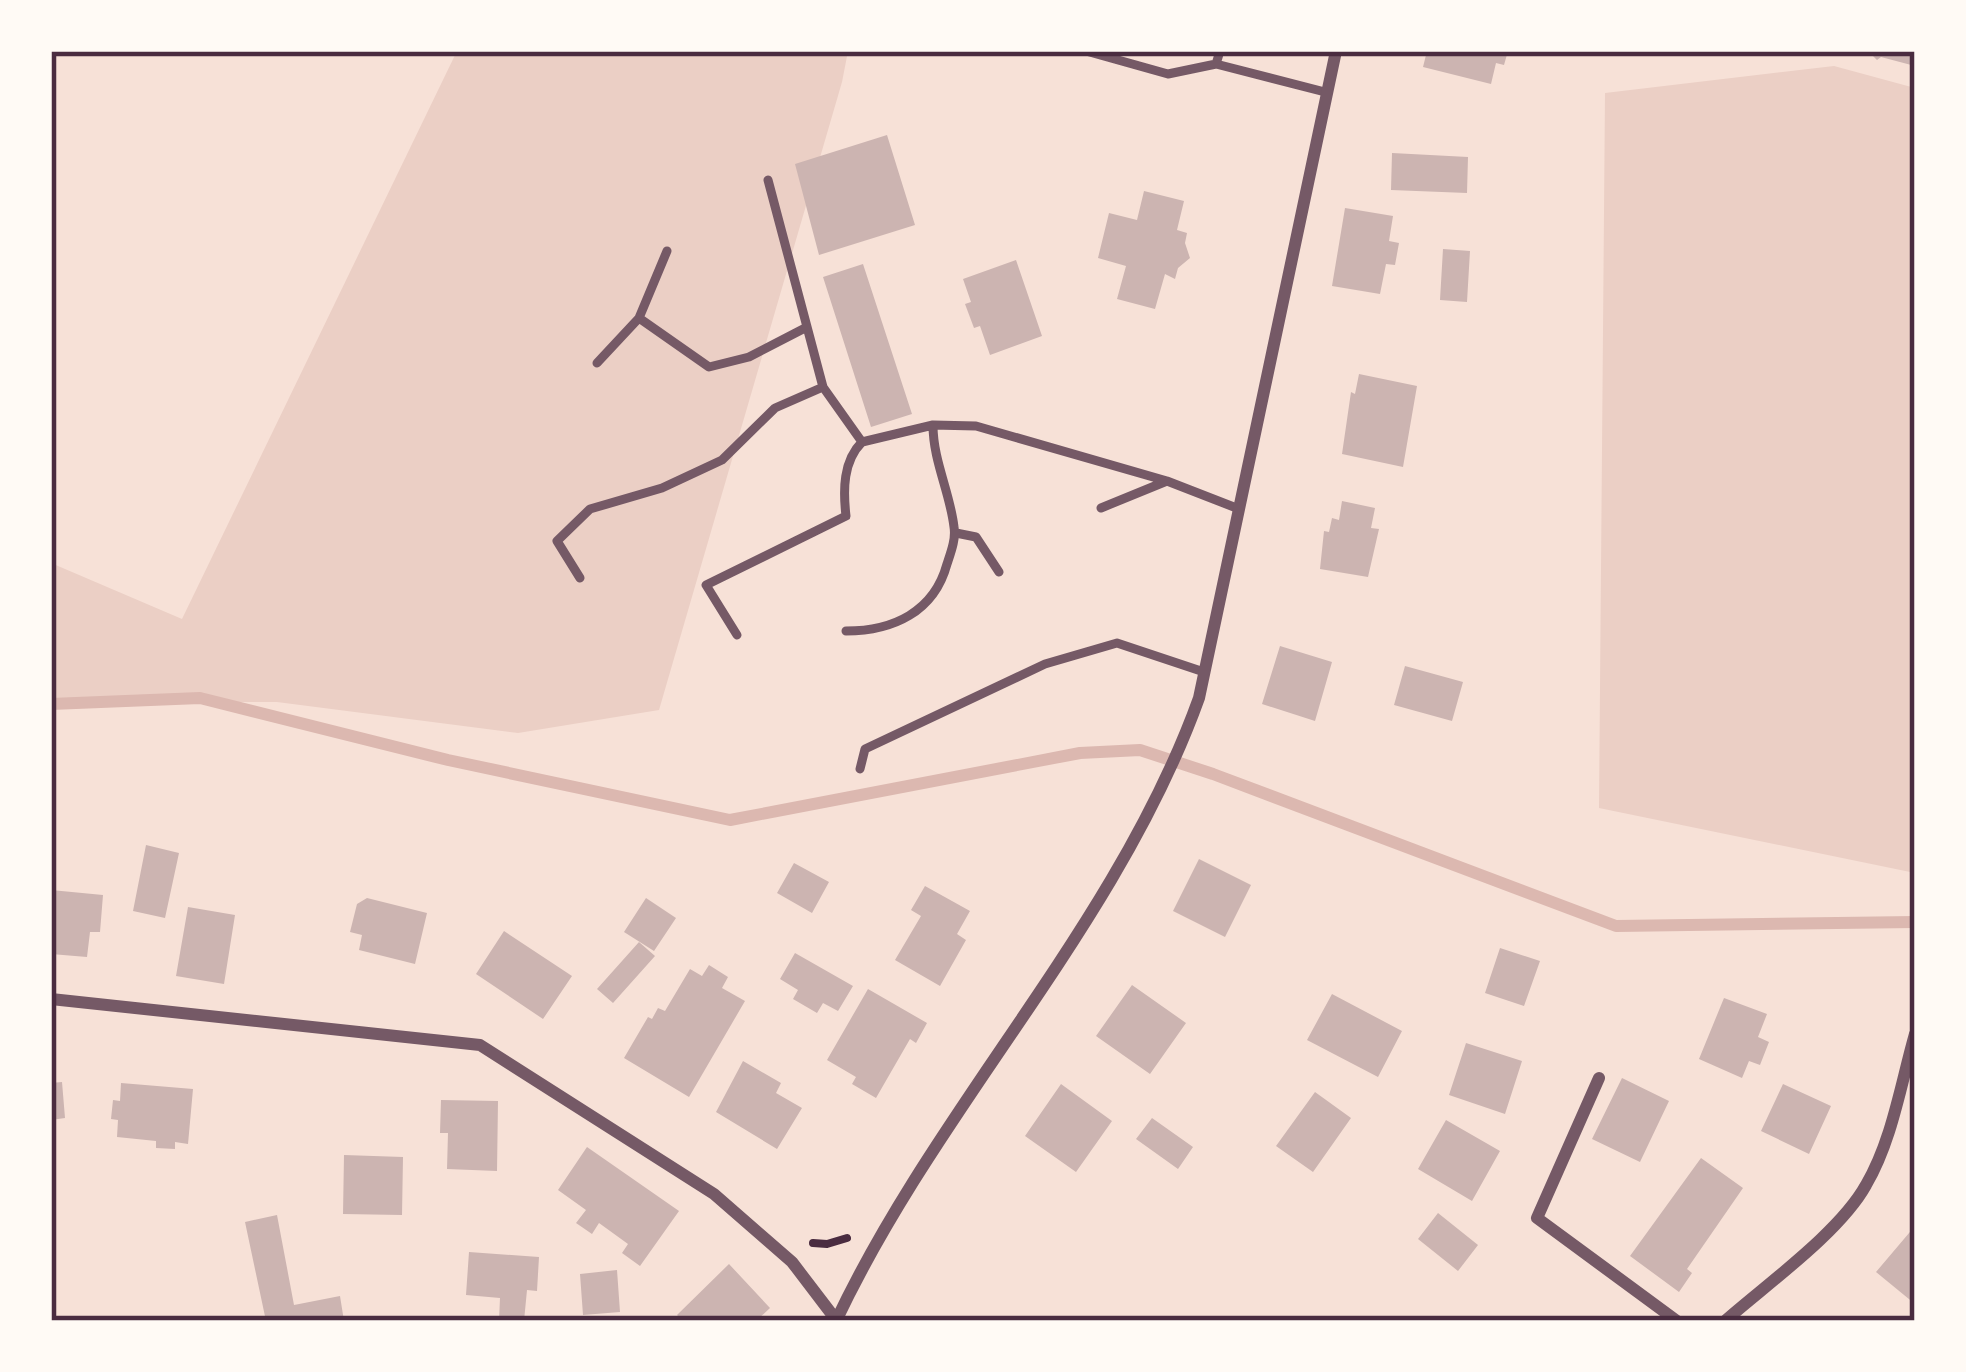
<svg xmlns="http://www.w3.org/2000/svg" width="1966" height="1372" font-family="Spectral,serif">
<rect width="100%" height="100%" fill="#f7e1d7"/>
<path fill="#ebcfc5" d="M457,51H848L842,82L659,710L518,733L277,702H51V563L182,619Z
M1834,66L1915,88V873L1599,808L1605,93Z"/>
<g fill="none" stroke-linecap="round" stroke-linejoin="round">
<path stroke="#dcb8b0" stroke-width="12" d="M51,704L200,698L448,760L730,820L1080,753L1140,750L1213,774L1616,926L1915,922"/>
</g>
<path fill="#ccb4b1" d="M1427,51H1508L1504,65L1496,63L1491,84L1423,67Z
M1868,51H1915V66L1881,57L1877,60Z
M887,135L915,225L819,255L795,164Z
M1392,153L1468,157L1467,193L1391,190Z
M1144,191L1184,201L1177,230L1187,233L1185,243L1190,258L1178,268L1175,279L1165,274L1155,309L1117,299L1126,266L1098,258L1109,213L1137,220Z
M1345,208L1393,216L1389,241L1399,243L1395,265L1386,264L1380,294L1332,286Z
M1443,249L1470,251L1467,302L1440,300Z
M1016,260L1042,336L990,355L980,326L974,328L965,304L971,302L963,279Z
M863,264L912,414L871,427L823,277Z
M1359,374L1417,386L1403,467L1342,454L1351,392L1355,394Z
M1342,501L1375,508L1371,528L1379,529L1368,577L1320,569L1324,531L1329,532L1332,518L1339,520Z
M1280,646L1332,662L1315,721L1262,704Z
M1405,666L1463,682L1452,721L1394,705Z
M146,845L179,853L165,918L133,911Z
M1199,859L1251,885L1225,937L1173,911Z
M794,863L829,882L812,913L777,893Z
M925,886L970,911L957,934L966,940L940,986L895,960L921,916L911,910Z
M51,890L103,895L100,932H90L87,957L51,954Z
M367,898L427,913L415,964L359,950L362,935L350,932L357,904Z
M646,898L676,918L654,951L624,932Z
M188,907L235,915L224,984L176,976Z
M504,931L572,976L543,1019L476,974Z
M639,942L655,956L613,1003L597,989Z
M1500,948L1540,961L1524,1006L1485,993Z
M795,953L853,986L838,1011L823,1003L817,1013L793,999L798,990L780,979Z
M709,965L728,977L722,988L745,1001L689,1097L624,1058L648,1017L652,1019L658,1008L665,1011L690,969L702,976Z
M1132,985L1186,1023L1150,1074L1096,1036Z
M868,989L927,1023L916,1043L910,1039L876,1098L852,1084L856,1077L827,1060Z
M1332,994L1402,1031L1378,1077L1307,1040Z
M1724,998L1767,1014L1758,1037L1769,1042L1760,1065L1749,1061L1742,1078L1699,1059Z
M1466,1043L1522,1061L1505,1114L1449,1095Z
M743,1061L781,1083L776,1093L802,1108L777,1149L716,1112Z
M1622,1078L1669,1101L1640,1162L1592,1139Z
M62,1082L65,1118L51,1120V1083Z
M121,1083L193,1089L188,1144L175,1142V1149L156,1148V1141L117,1137L118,1120L111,1119L113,1100L120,1101Z
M1061,1084L1112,1121L1076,1172L1025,1136Z
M1783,1084L1831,1106L1809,1154L1761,1131Z
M1315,1092L1351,1118L1313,1172L1276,1146Z
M441,1100L498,1101L497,1171L447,1169L448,1133H440Z
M1152,1118L1193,1147L1178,1169L1136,1139Z
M1446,1120L1500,1151L1472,1201L1418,1169Z
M587,1147L679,1211L640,1266L622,1253L628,1244L599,1223L592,1234L576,1223L586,1210L558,1190Z
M344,1155L403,1157L402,1215L343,1214Z
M1701,1158L1743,1188L1687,1269L1692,1273L1679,1292L1630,1256Z
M1438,1213L1478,1245L1458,1271L1418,1239Z
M277,1215L294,1305L340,1296L344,1321H266L245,1222Z
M1915,1226V1304L1876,1272Z
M469,1252L539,1257L537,1291L527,1290L524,1321H499L500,1298L466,1295Z
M729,1264L770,1308L756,1321H683L677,1315Z
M617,1270L620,1312L583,1315L580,1274Z"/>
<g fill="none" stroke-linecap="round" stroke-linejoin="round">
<path stroke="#4a2c40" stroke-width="8" d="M813,1243L827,1244L847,1238"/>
<path stroke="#755966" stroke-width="9" d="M1086,51L1168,74L1216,64
M1220,51L1216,64L1325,92
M768,180L823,387L862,442L933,425L976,426L1167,481L1239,509
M667,251L639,318L709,367L749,357L807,327
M597,363L639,318
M1101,508L1167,481
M956,533L976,537L999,572
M580,578L557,541L590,509L662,488L722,460L775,408L823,387
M846,631C893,631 934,612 947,564C951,552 956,539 954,527C950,492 933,461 933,425
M737,635L706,585L846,516C843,490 843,461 862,442
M860,769L865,749L1045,664L1117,643L1204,672"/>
<path stroke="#755966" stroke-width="12" d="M51,999L480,1045L714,1194L792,1262L837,1321
M1599,1078L1537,1218L1677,1321
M836,1321C939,1103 1117,926 1199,698L1336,51
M1725,1321C1767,1284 1840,1232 1866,1185C1892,1141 1901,1083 1915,1034"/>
</g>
<rect width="1966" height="1372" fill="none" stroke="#fffaf5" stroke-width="108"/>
<rect x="54" y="54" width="1858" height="1264" fill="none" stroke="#4a2c40" stroke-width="4.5"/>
</svg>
